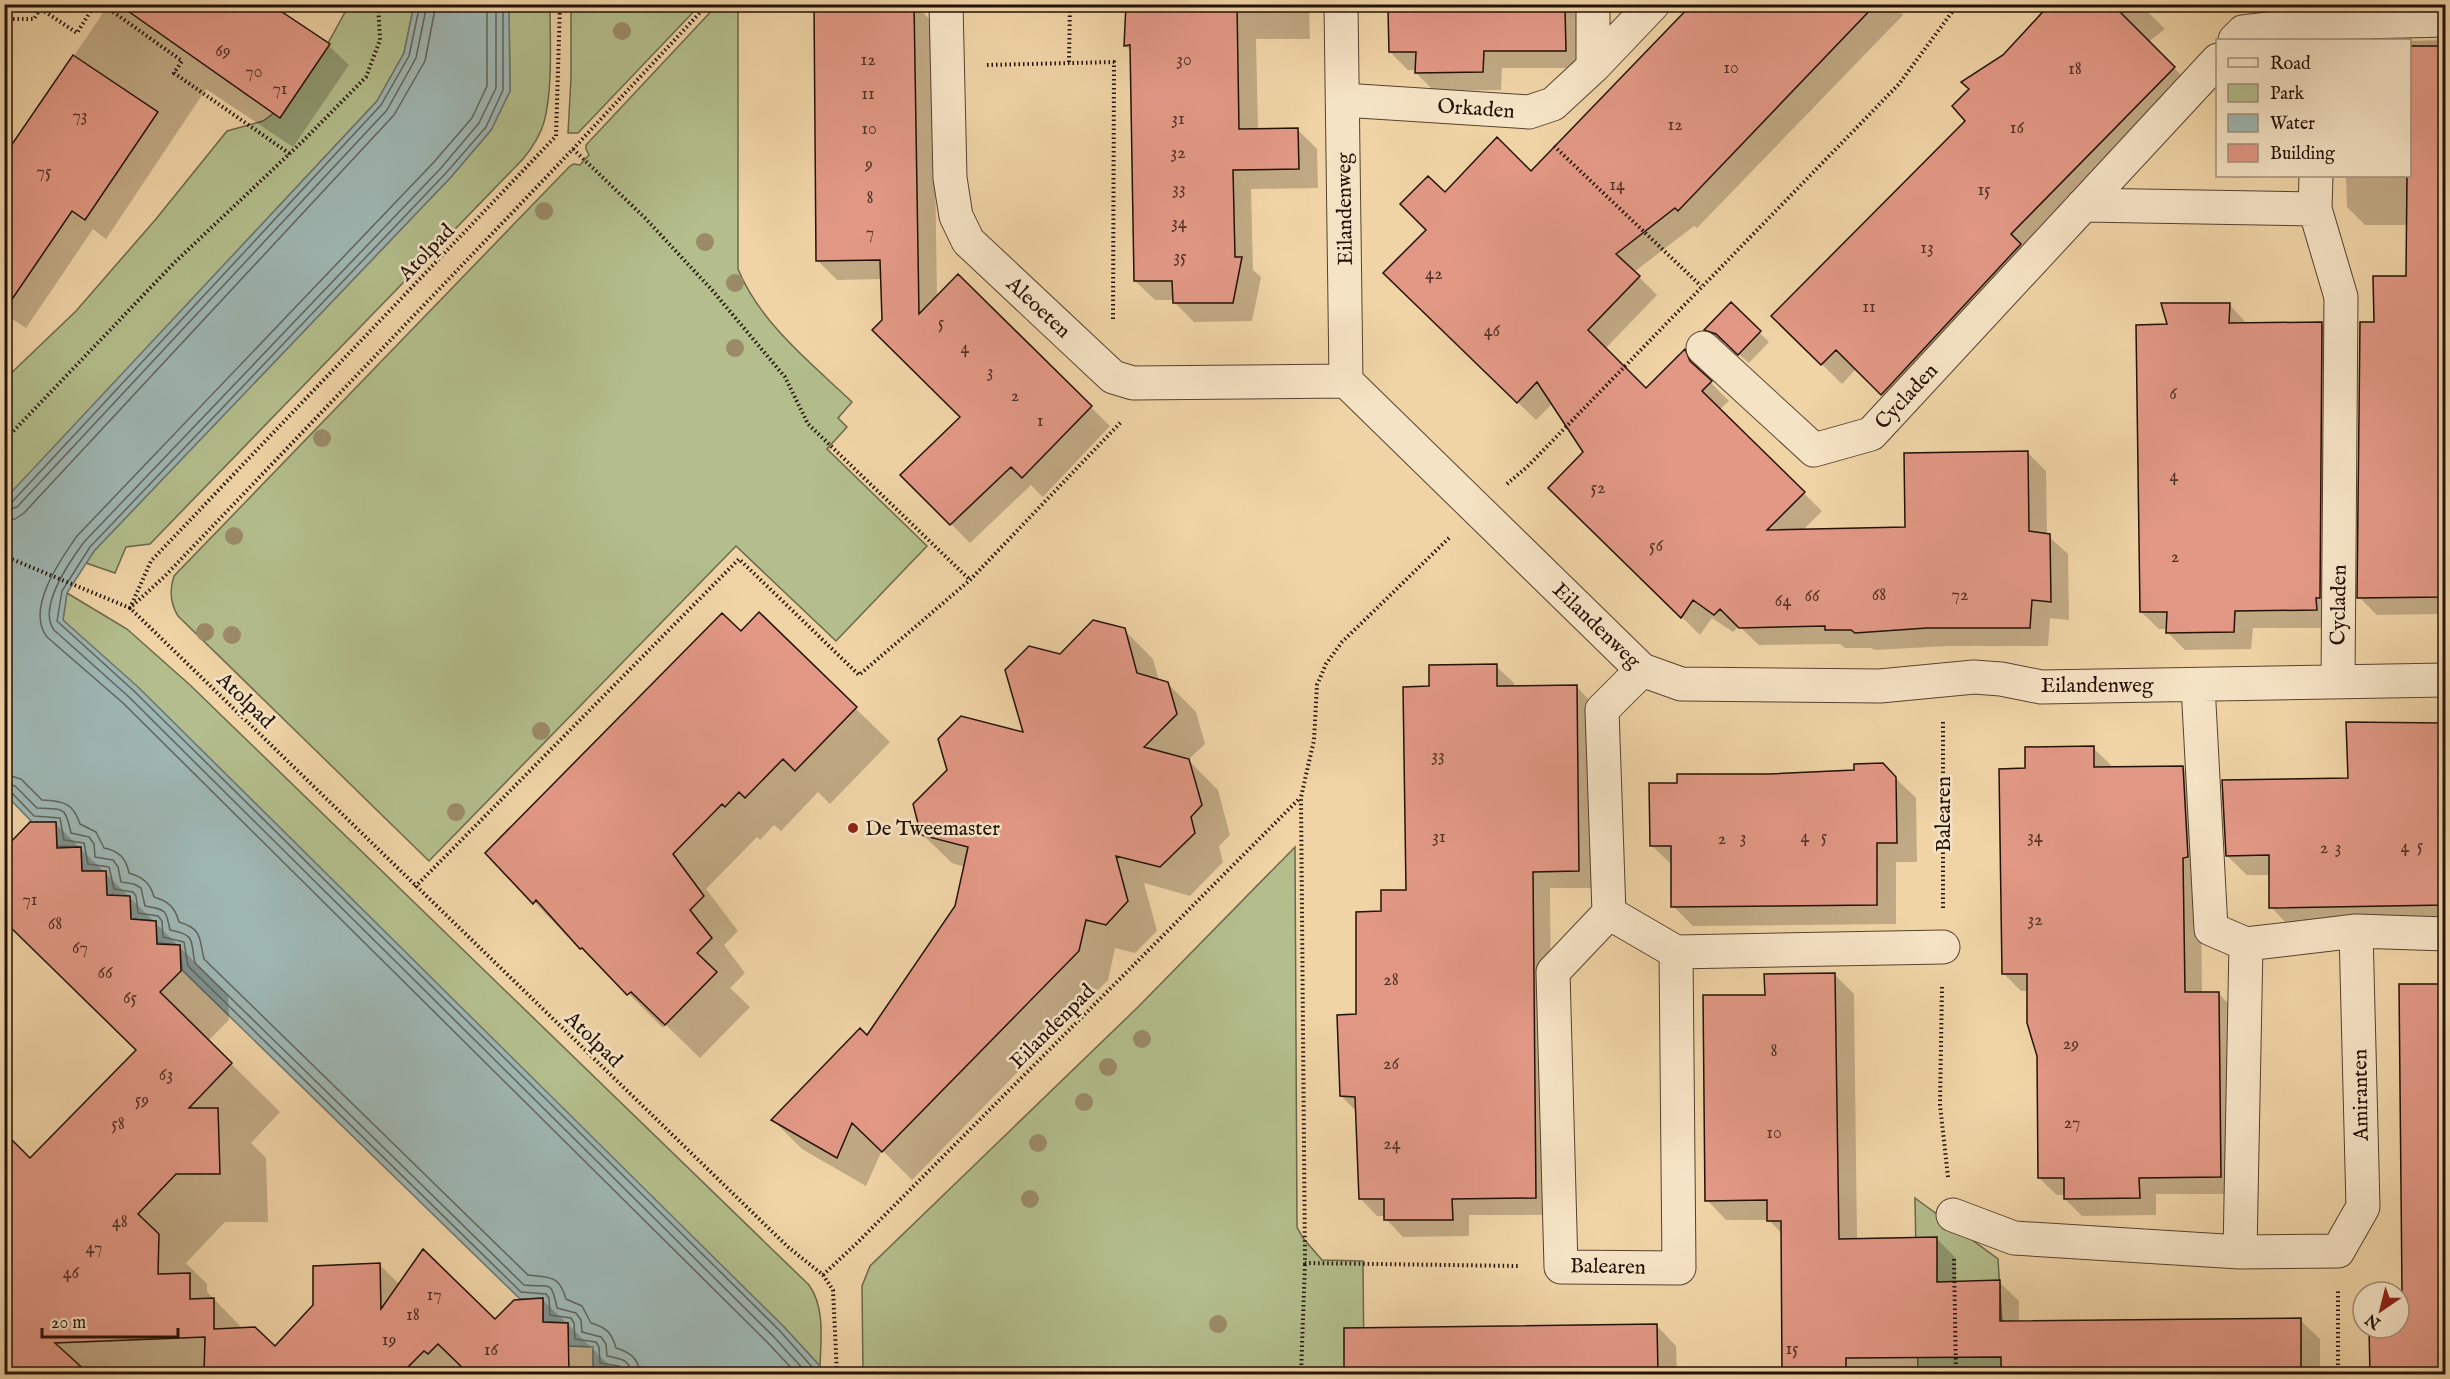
<svg xmlns="http://www.w3.org/2000/svg" width="2450" height="1379" font-family="'IM FELL English',serif">
<rect width="100%" height="100%" fill="#f0d4a6"/>
<filter id="stains"><feTurbulence type="fractalNoise" baseFrequency=".00333" numOctaves="4"/><feColorMatrix values="0 0 0 0 .2 0 0 0 0 .09 0 0 0 0 .02 0 0 0 .5 -.17"/></filter>
<radialGradient id="worn" r=".72"><stop offset=".6" stop-color="#630" stop-opacity="0"/><stop offset="1" stop-color="#630" stop-opacity=".3"/></radialGradient>
<path fill="#b3be8c" stroke="#6b684a" stroke-width="1.5" d="M349,5H414L404,53L377,101L5,500V379L76,311L156,219L227,131L263,121L286,104L328,43Z
M509,5H550C550,38 553,90 544,122C540,136 532,148 523,159L150,544L126,547L115,573L86,563L94,551L451,177L491,130L510,91Z
M571,5V4L700,5L578,133H568L571,78Z
M717,5H738V269C760,323 811,363 852,402L838,418L847,427L827,449L927,546L836,641L736,546L429,861L178,616C170,603 169,591 174,576L570,166L574,164L580,165L589,155L586,149V145Z
M67,593L127,629L190,685L809,1285C825,1307 821,1340 820,1366L784,1327L63,620Z
M1295,847L1297,1227L1303,1238L1322,1260L1363,1261L1364,1374H863L862,1286L870,1266L1138,1007Z
M1915,1198L1998,1259L2005,1374H1918Z"/>
<path fill="#9eb6b2" stroke="#6d746e" stroke-width="1.5" d="M414,5H509L510,91L491,130L451,177L94,551L67,593L63,620L138,687L784,1327L820,1366V1374H617V1371L593,1370V1347L568,1346V1323L543,1322V1298L520,1299L182,970L180,945L157,943L156,921L131,919L130,897L107,895L106,871H82L81,847L57,846L56,822H32L5,794L4,500L377,101L404,53Z"/>
<path fill="#0003" d="M4,4H62V12L4,13Z
M99,4H273L271,6L329,46L349,65L293,147L206,89L106,239L93,229L26,328L12,319L4,331V159L105,10Z
M815,4H915L933,23L937,298L958,277L1110,426L1043,497L1031,485L970,543L903,475L962,417L883,321L882,279L837,280L818,261Z
M1125,4H1309L1310,39H1256L1258,130L1297,129L1317,149L1318,188L1251,189L1253,270L1261,277L1252,321L1194,322L1174,302V300H1155L1135,281L1132,52L1125,45L1127,13Z
M1390,4H1582L1583,68H1502L1501,90L1434,91L1416,73V70H1408L1390,52Z
M1694,4H1893L1903,15L1697,228L1694,226L1634,272L1657,295L1605,349L1646,389L1685,351L1703,369L1707,379L1729,401L1719,410L1822,511L1802,531L1906,528L2028,453L2046,471L2047,535L2068,554L2069,620L2050,618L2048,646H1947L1875,650L1871,648H1845L1840,644L1759,645L1739,626L1733,632L1712,618L1700,635L1550,488L1585,452L1553,403L1536,420L1404,292L1445,194L1531,173Z
M2054,4H2140L2165,29L2148,42L2194,88L1901,413L1856,369L1842,384L1773,316L1967,121L2003,56Z
M2248,4H2446L2413,10H2254Z
M2446,40V628L2440,622V614L2377,615L2359,597L2375,323L2408,278V225H2365L2347,207L2346,176H2410V41Z
M1731,304L1769,342L1749,363L1727,344L1715,339L1706,330Z
M2229,304L2247,324H2321L2339,341L2334,628H2253L2251,649L2185,650L2167,632V629H2159L2141,612L2169,326Z
M759,614L890,742L830,804L818,792L781,831L774,825L760,840L757,837L706,889L738,931L724,945L745,973L730,988L750,1007L700,1058L666,1025L663,1028L570,935L568,937L487,853L741,633Z
M1124,630L1153,659L1159,681L1167,683L1196,712L1205,744L1188,760L1218,790L1230,835L1219,846L1223,862L1190,896L1144,883L1157,931L1135,953L1115,948L1108,980L912,1180L882,1150L866,1186L802,1149L773,1120L867,1037L956,907L965,867L952,863L922,834L1025,734L1061,656Z
M1496,666L1514,683V687L1576,686L1593,704L1596,888H1550L1553,1215H1469V1236L1403,1237L1386,1219V1216H1377L1360,1198L1357,1112L1341,1096L1383,913L1408,891L1430,688Z
M2348,724L2446,725V925L2290,927L2271,907V875H2247L2227,856L2349,779Z
M2093,748L2111,765V768L2182,767L2200,785L2202,993H2218L2236,1011L2238,1194H2156V1215L2082,1216L2065,1199V1195H2057L2039,1178L2038,1056L2029,991H2021L2003,973L2027,770Z
M1882,765L1916,798L1917,862H1896V924L1693,926L1673,906L1672,865L1651,845L1679,784L1769,776L1856,772Z
M56,824L228,995L229,1020L208,1041L280,1112L251,1143L266,1158L268,1222H225L186,1263L207,1284V1292L243,1329L275,1348L380,1265L400,1285L495,1321L542,1299L618,1374H4V1135L30,1160L138,1050L4,920V842L9,846Z
M1834,974L1854,994L1857,1240L1937,1239L1956,1258V1283L1999,1282L2019,1301V1322L2300,1320L2320,1339V1374H1784L1782,1234L1769,1220H1726L1707,1200L1766,996Z
M2446,985V1374H2371V1328H2399V1293H2404L2401,986Z
M1657,1326L1676,1346L1677,1374H1346L1345,1329Z"/>
<g fill="none" stroke-linecap="round" stroke-linejoin="round">
<path stroke="#60645c" stroke-width="1.5" d="M487,4V86L472,118L434,162L77,536C61,559 25,609 47,637L123,703L768,1343L797,1374
M496,4V88L479,123L441,168L84,542C70,561 37,607 54,630L129,697L774,1337L805,1371L806,1374
M503,4V90L486,127L446,173L90,547L62,591L57,621L134,691L780,1331L813,1368L814,1374
M4,504L12,502L381,105L409,56L420,4
M4,511L17,507L387,110L416,58L427,4
M4,520L15,519L24,513L394,115L425,61L436,4
M4,774L21,779L42,800C62,801 73,802 80,824L96,832L104,848C119,851 126,858 129,873C143,877 150,883 154,897C168,901 175,907 179,922C203,929 199,939 204,959L528,1275C549,1278 559,1274 566,1299L582,1306L591,1323C606,1327 612,1333 616,1348C630,1352 639,1359 640,1374
M4,783L15,786L37,808C64,810 65,805 71,833L89,837L94,844L95,857L113,860L118,867L121,882L134,884L141,888L145,906C166,910 166,909 170,930C197,935 190,941 195,963L524,1285C550,1288 551,1278 557,1308L576,1313L581,1320L582,1332L601,1337L606,1344L607,1356C619,1359 630,1358 631,1374
M4,790L11,792L34,816L60,818L64,840L84,843L88,864L109,867L114,889L133,892L136,896L138,913L158,916L162,921L163,937L184,942L188,966L521,1292L546,1294L549,1298L550,1315L571,1318L574,1323L575,1339L596,1342L599,1347L600,1363L619,1366L623,1374"/>
</g>
<path fill="#e29885" stroke="#231107" stroke-width="1.5" d="M118,4H270L330,44L280,118Z
M814,4H914L919,314L958,274L1092,406L1022,478L1011,467L950,525L900,475L960,417L872,330L882,320L880,260L816,261Z
M1126,4H1237L1239,129L1298,128L1299,169L1233,170L1235,257H1242L1233,303H1173L1172,281H1134L1130,45L1124,46Z
M1416,4H1480V9L1565,8L1566,51H1484L1483,72L1415,73L1416,52H1389L1388,10L1416,9Z
M1692,4H1876L1678,211L1675,208L1616,254L1640,276L1588,330L1646,388L1685,349L1690,361L1712,381L1702,391L1805,492L1767,530L1905,527L1904,453L2028,451L2029,531L2050,534L2051,602L2032,600L2030,628H1927L1855,633L1851,630H1825V626L1739,628L1720,609L1714,615L1693,600L1681,618L1548,488L1583,452L1537,382L1517,403L1383,273L1426,230L1400,204L1428,176L1445,192L1497,137L1531,171Z
M2050,4H2112L2175,67L2011,234L2021,244L1881,395L1836,350L1821,365L1771,316L1965,121L1952,106L1969,89L1961,82L2003,55Z
M2409,46H2445V597L2357,598L2360,322H2374L2373,276H2406L2407,176H2409Z
M73,55L158,112L85,220L72,211L4,311V156Z
M1731,302L1761,331L1738,355L1716,334L1704,330Z
M2161,303H2230L2229,323L2322,322L2320,598H2316L2317,610L2235,611L2234,632L2166,633L2167,612H2140L2136,325L2167,324Z
M759,612L857,707L795,771L783,759L745,798L739,792L725,807L722,804L673,854L704,896L690,910L712,938L697,953L717,972L665,1025L631,992L627,995L582,948L580,949L536,900L533,904L485,853L722,613L741,631Z
M1093,620L1125,628L1137,673L1168,682L1177,714L1144,747L1189,759L1202,805L1191,817L1195,833L1160,867L1116,856L1128,901L1106,925L1086,920L1079,951L882,1152L852,1123L837,1158L771,1120L860,1028L867,1035L955,906L968,847L921,835L913,804L947,770L938,739L961,716L1023,732L1005,670L1029,646L1060,654Z
M1497,664V686L1577,685L1579,871L1533,872L1536,1198L1452,1199L1453,1220H1384V1199H1359L1355,1097L1340,1096L1337,1015L1356,1014V912L1381,911V890H1406L1403,687L1429,686V665Z
M2346,722L2445,723V905L2269,908V855L2226,856L2222,780L2348,778Z
M2094,746V767L2183,766L2188,857L2183,858L2185,992H2219L2221,1177L2139,1178L2140,1198L2064,1199V1178H2038L2037,1056L2027,1023V974H2002L1999,769L2025,768V747Z
M1883,763L1896,777L1897,843H1877V905L1671,907V846H1650L1649,783H1677V774H1769L1854,770V764Z
M30,822H56L57,848L81,847L82,871H106L107,895L130,896L131,919L156,921L157,944L180,945L181,971L160,992L232,1063L189,1108H218L220,1174H176L138,1214L159,1234L158,1274L190,1273V1299L214,1298V1329L255,1327L275,1346L313,1305V1266L380,1263L381,1309L423,1249L495,1319L514,1300L543,1298V1322L568,1323L569,1374H469L438,1344L428,1354L424,1351L401,1374H204L205,1337L55,1343L89,1374H4V1132L30,1158L136,1050L4,921V849Z
M1835,973L1839,1239L1937,1237V1282L2000,1280V1321L2301,1318V1374H2001V1357L1846,1358V1374H1782L1781,1221H1767V1200L1705,1201L1703,995H1765L1764,974Z
M2399,984H2445V1374H2370L2369,1328H2399V1292L2369,1291H2402Z
M1657,1324L1658,1374H1344V1328Z"/>
<g fill="none" stroke-linecap="round" stroke-linejoin="round">
<g stroke="#56422f" stroke-width="35">
<path id="minor" d="M946,4L950,178L956,216L968,241L1113,377L1133,383L1346,381
M1341,4L1346,381L1642,670L1681,684L1880,686L1974,677L2001,679L2041,687L2446,680
M1593,4V67
M2235,40L2243,32L2319,23L2446,20
M1343,100L1529,112L1553,104L1593,67L1653,4
M2316,176L2315,209L2341,297L2338,681
M2083,205L2315,209
M1703,348L1814,450L1871,434L2218,60
M1642,670L1602,710L1609,913L1553,972L1561,1267L1679,1268L1676,952
M2198,685L2211,929L2246,944L2240,1252
M1609,913L1676,952L1943,947
M2246,944L2356,931L2446,934
M1953,1215L2014,1238L2240,1252L2338,1251L2363,1207L2356,931"/>
</g>
<path stroke="#231107" stroke-width="4" stroke-dasharray="1.5 3" stroke-linecap="butt" d="M102,4L182,61L174,73L290,154
M560,4L556,136L151,561L130,608L788,1247L823,1275L833,1290L837,1374
M41,9L77,33L95,4
M4,19H34L43,4
M1069,62L1070,4
M987,65L1114,62L1113,321
M1554,146L1701,286
M573,149L645,218L712,290L785,377L808,424L970,580
M4,441L174,263L304,140L366,77L380,40L378,4
M1507,484L1527,467L1899,84L1958,4
M1449,538L1342,642L1326,664L1317,685L1314,740L1301,797L1305,1263L1520,1266
M4,556L130,608L165,576L573,149L708,4
M415,887L739,559L859,675L970,580L1122,421
M1943,908V720
M1942,987L1940,1105L1948,1177
M1954,1259L1956,1374
M823,1275L857,1243L1300,798
M1301,1374L1305,1263
M2338,1374V1291"/>
<use href="#minor" stroke="#f5e3c5" stroke-width="33"/>
</g>
<g fill="#9b8a68">
<circle cx="622" cy="31" r="9"/>
<circle cx="544" cy="211" r="9"/>
<circle cx="705" cy="242" r="9"/>
<circle cx="735" cy="283" r="9"/>
<circle cx="735" cy="348" r="9"/>
<circle cx="322" cy="438" r="9"/>
<circle cx="234" cy="536" r="9"/>
<circle cx="205" cy="632" r="9"/>
<circle cx="232" cy="635" r="9"/>
<circle cx="541" cy="731" r="9"/>
<circle cx="456" cy="812" r="9"/>
<circle cx="1142" cy="1039" r="9"/>
<circle cx="1108" cy="1067" r="9"/>
<circle cx="1084" cy="1102" r="9"/>
<circle cx="1038" cy="1143" r="9"/>
<circle cx="1030" cy="1199" r="9"/>
<circle cx="1218" cy="1324" r="9"/>
</g>
<circle fill="#8f2418" stroke="#f5e3c5" stroke-width="2" cx="853" cy="828" r="6"/>
<g text-anchor="middle" stroke-width="5" stroke-linejoin="round" paint-order="stroke">
<g font-size="18" fill="#533326">
<text x="223" y="56">69</text>
<text x="868" y="65">12</text>
<text x="1184" y="65">30</text>
<text x="1731" y="73">10</text>
<text x="2075" y="74">18</text>
<text x="254" y="77">70</text>
<text x="280" y="94">71</text>
<text x="868" y="99">11</text>
<text x="80" y="121">73</text>
<text x="1178" y="124">31</text>
<text x="1675" y="130">12</text>
<text x="2017" y="133">16</text>
<text x="869" y="134">10</text>
<text x="1178" y="158">32</text>
<text x="869" y="169">9</text>
<text x="44" y="177">75</text>
<text x="1617" y="190">14</text>
<text x="1179" y="194">33</text>
<text x="1984" y="195">15</text>
<text x="870" y="203">8</text>
<text x="1179" y="228">34</text>
<text x="870" y="238">7</text>
<text x="1927" y="253">13</text>
<text x="1180" y="262">35</text>
<text x="1434" y="279">42</text>
<text x="1869" y="312">11</text>
<text x="941" y="328">5</text>
<text x="1492" y="336">46</text>
<text x="965" y="353">4</text>
<text x="990" y="377">3</text>
<text x="2173" y="399">6</text>
<text x="1015" y="401">2</text>
<text x="1040" y="426">1</text>
<text x="2174" y="481">4</text>
<text x="1598" y="493">52</text>
<text x="1656" y="551">56</text>
<text x="2175" y="562">2</text>
<text x="1879" y="600">68</text>
<text x="1960" y="600">72</text>
<text x="1812" y="601">66</text>
<text x="1783" y="606">64</text>
<text x="1438" y="761">33</text>
<text x="1439" y="842">31</text>
<text x="1805" y="842">4</text>
<text x="1824" y="842">5</text>
<text x="2035" y="842">34</text>
<text x="1743" y="843">3</text>
<text x="1722" y="844">2</text>
<text x="2420" y="851">5</text>
<text x="2405" y="852">4</text>
<text x="2324" y="853">2</text>
<text x="2338" y="853">3</text>
<text x="30" y="905">71</text>
<text x="2035" y="925">32</text>
<text x="55" y="929">68</text>
<text x="80" y="953">67</text>
<text x="105" y="978">66</text>
<text x="1391" y="985">28</text>
<text x="130" y="1003">65</text>
<text x="2071" y="1049">29</text>
<text x="1774" y="1056">8</text>
<text x="1391" y="1069">26</text>
<text x="166" y="1080">63</text>
<text x="142" y="1105">59</text>
<text x="2072" y="1128">27</text>
<text x="118" y="1129">58</text>
<text x="1774" y="1138">10</text>
<text x="1392" y="1149">24</text>
<text x="120" y="1227">48</text>
<text x="94" y="1253">47</text>
<text x="71" y="1278">46</text>
<text x="434" y="1300">17</text>
<text x="413" y="1320">18</text>
<text x="389" y="1345">19</text>
<text x="1792" y="1354">15</text>
<text x="491" y="1355">16</text>
</g>
<g font-size="21" fill="#231107" stroke="#f5e3c5">
<text transform="translate(1476 108) rotate(4)" y="7">Orkaden</text>
<text transform="translate(1344 209) rotate(-91)" y="7">Eilandenweg</text>
<text transform="translate(426 252) rotate(-46)" y="7">Atolpad</text>
<text transform="translate(1039 307) rotate(43)" y="7">Aleoeten</text>
<text transform="translate(1906 396) rotate(-47)" y="7">Cycladen</text>
<text transform="translate(2338 605) rotate(-89)" y="7">Cycladen</text>
<text transform="translate(1597 625) rotate(44)" y="7">Eilandenweg</text>
<text x="2097" y="692">Eilandenweg</text>
<text transform="translate(246 700) rotate(44)" y="7">Atolpad</text>
<text transform="translate(1943 814) rotate(-90)" y="7">Balearen</text>
<text transform="translate(1052 1026) rotate(-45)" y="7">Eilandenpad</text>
<text transform="translate(594 1039) rotate(44)" y="7">Atolpad</text>
<text transform="translate(2360 1095) rotate(-91)" y="7">Amiranten</text>
<text transform="translate(1608 1266) rotate(1)" y="7">Balearen</text>
</g>
<g font-size="21" fill="#231107" stroke="#f5e3c5" text-anchor="start">
<text x="865" y="835">De Tweemaster</text>
</g>
</g>
<rect width="2450" height="1379" fill="none" stroke="#f0d4a6" stroke-width="24"/>
<rect x="6" y="6" width="2438" height="1367" fill="none" stroke="#231107" stroke-width="3"/>
<rect x="12" y="12" width="2426" height="1355" fill="none" stroke="#231107" stroke-width="1.5"/>
<rect x="2216" y="39" width="195" height="138" fill="#f5e3c5" stroke="#a18f79" stroke-width="1.5"/>
<rect x="2228" y="58" width="30" height="9" fill="#f5e3c5" stroke="#a18f79" stroke-width="1.5"/>
<text x="2270" y="69" font-size="18" fill="#231107">Road</text>
<rect x="2228" y="84" width="30" height="18" fill="#b3be8c" stroke="#a18f79" stroke-width="1.5"/>
<text x="2270" y="99" font-size="18" fill="#231107">Park</text>
<rect x="2228" y="114" width="30" height="18" fill="#9eb6b2" stroke="#a18f79" stroke-width="1.5"/>
<text x="2270" y="129" font-size="18" fill="#231107">Water</text>
<rect x="2228" y="144" width="30" height="18" fill="#e29885" stroke="#a18f79" stroke-width="1.5"/>
<text x="2270" y="159" font-size="18" fill="#231107">Building</text>
<g transform="translate(2381 1310) rotate(215)"><circle r="28" fill="#f5e3c5" stroke="#a18f79" stroke-width="1.5"/>
<path d="M0-4.5L10 22L0 15L-10 22Z" fill="#8f2418"/>
<text y="-9" font-size="16" font-weight="bold" text-anchor="middle" fill="#231107">N</text>
</g>
<path d="M42 1328v9h136v-9" fill="none" stroke="#231107" stroke-width="3"/>
<text x="51" y="1328" font-size="18" fill="#231107" stroke="#f5e3c5" stroke-width="4.5" paint-order="stroke">20 m</text>
<rect width="100%" height="100%" filter="url(#stains)"/>
<rect width="100%" height="100%" fill="url(#worn)"/>
</svg>
